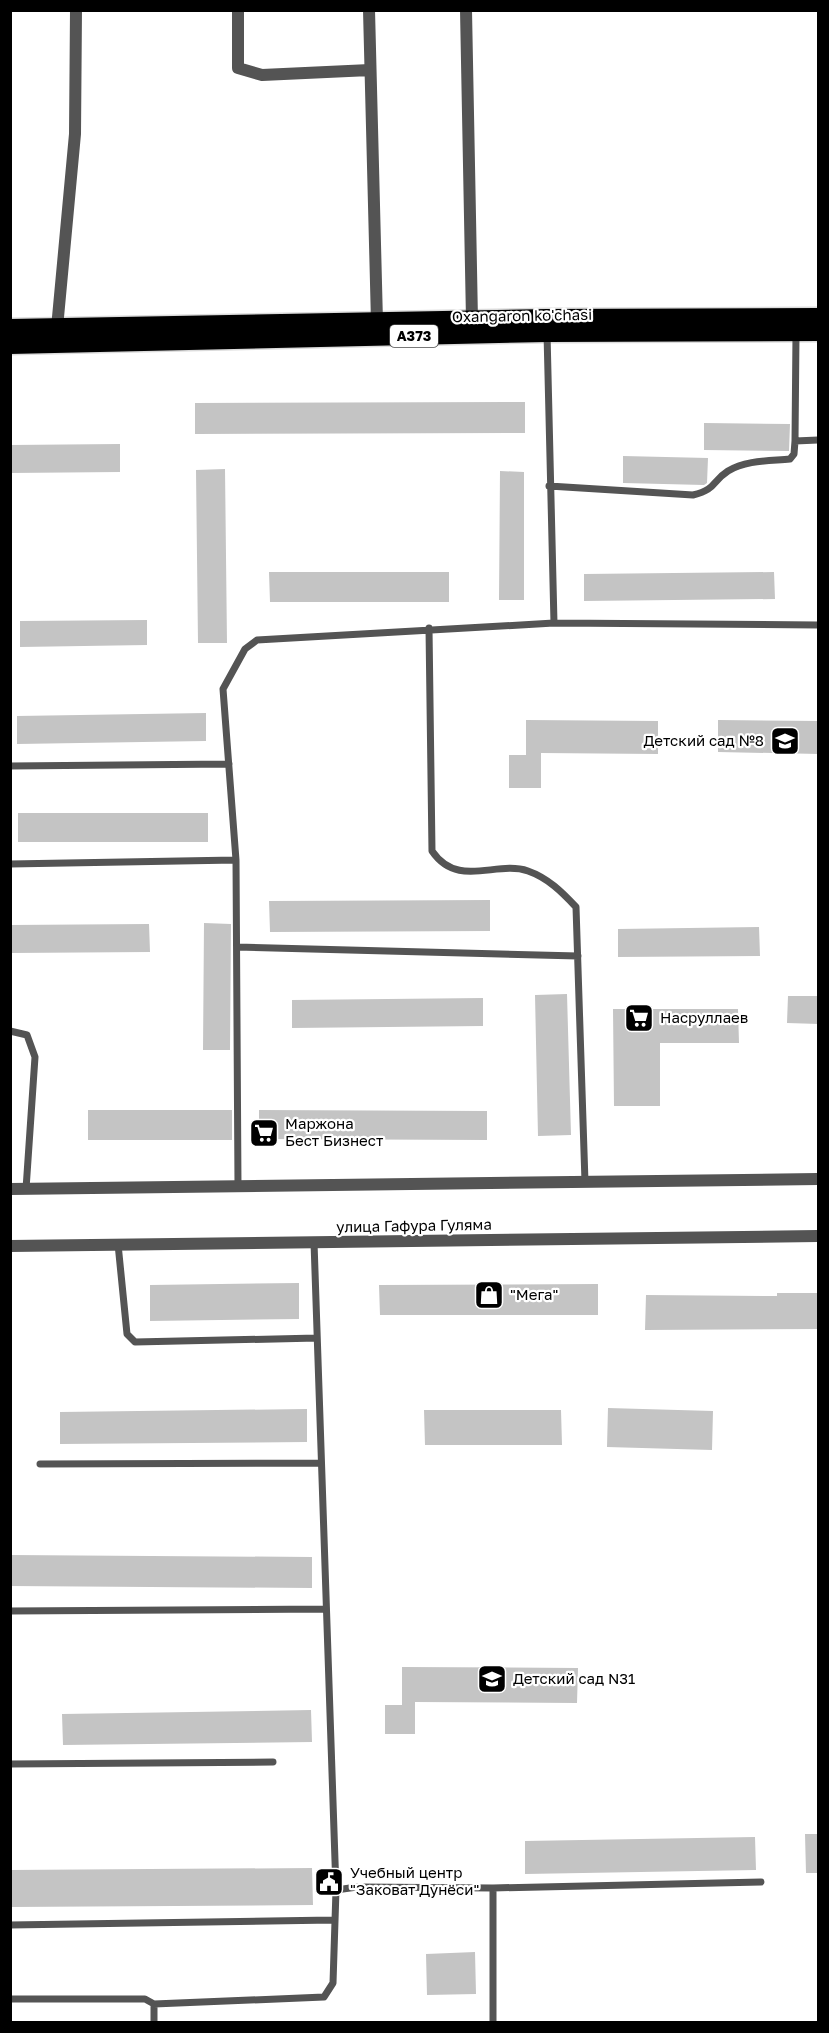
<svg xmlns="http://www.w3.org/2000/svg" width="829" height="2033" font-family="'Golos Text',sans-serif">
<rect width="100%" height="100%" fill="#fff"/>
<path fill="#c4c4c4" d="M525,402V433L195,434V403Z
M704,423L790,424L789,451L704,450Z
M120,444V472L10,473V445Z
M623,456L708,458L707,483L704,485L623,483Z
M225,469L227,643H198L196,470Z
M500,471L524,472V600H499Z
M269,572H449V602H270Z
M774,572L775,599L584,601V574Z
M147,620V645L20,647V621Z
M206,713V741L17,744V716Z
M526,720L658,721V754L541,753V788H509V755H526Z
M718,720L819,721V754L718,752Z
M18,813H208V842H18Z
M490,900V931L270,932L269,901Z
M204,923L231,924L230,1050H203Z
M149,924L150,952L11,953L10,925Z
M759,927L760,956L618,957V929Z
M567,994L571,1135L538,1136L535,995Z
M788,996H819V1024L787,1023Z
M483,998V1026L292,1028V1000Z
M613,1009H738L739,1043H660V1106H614Z
M88,1110H232V1140H88Z
M259,1110L487,1111V1140L259,1139Z
M299,1283V1319L150,1321V1285Z
M598,1284V1315H380L379,1285Z
M777,1293H819V1329L645,1330L646,1295L777,1296Z
M608,1408L713,1411L712,1450L607,1447Z
M307,1409V1442L60,1444V1412Z
M424,1410H561L562,1445H425Z
M10,1555L312,1557V1588L10,1586Z
M402,1667L578,1668L577,1703L415,1702V1734H385V1705H402Z
M311,1710L312,1742L63,1745L62,1714Z
M805,1834H819V1873H806Z
M755,1837L756,1870L525,1874V1841Z
M312,1868L313,1905L10,1907V1870Z
M475,1952L476,1994L427,1995L426,1954Z"/>
<g fill="none" stroke-linecap="round" stroke-linejoin="round">
<g stroke="#dbdbdb" stroke-width="21">
<path id="highway" d="M10,328L547,318L818,317
M10,345L547,333L818,332"/>
</g>
<path stroke="#545454" stroke-width="7" d="M547,333L554,623
M795,441L818,440
M549,486L693,495C717,489 711,482 728,471C746,460 770,461 790,459L794,454L795,441L796,334
M429,628L432,851C458,889 496,860 528,871C548,878 562,892 576,907L585,1182
M10,766L229,764
M10,864L236,860
M237,947L578,956
M10,1031L27,1035L35,1057L26,1189
M238,1186L236,860L223,689L245,649L257,640L554,623L818,625
M314,1242L336,1890
M118,1244L127,1334L135,1342L317,1338
M40,1464L321,1463
M10,1611L326,1609
M10,1764L273,1762
M10,1925L333,1920
M10,1999H145L154,2004V2022
M154,2004L324,1997L333,1983L336,1890L357,1887L493,1888
M493,2022V1888L761,1882"/>
<path stroke="#545454" stroke-width="12" d="M238,10V68L262,75L370,70
M369,10L377,322
M466,10L472,320
M57,328L75,134L76,10
M10,1189L818,1179
M10,1246L818,1236"/>
<use href="#highway" stroke="#000" stroke-width="18"/>
</g>
<defs>
<g id="school-square" transform="scale(1.5)"><rect x="-9" y="-9" width="18" height="18" rx="4" fill="#000" stroke="#fff"/><path d="M0-5L7-2L0 1L-7-2ZM-4 1L0 2.5L4 1V4Q0 6-4 4Z" fill="#fff"/></g>
<g id="supermarket-square" transform="scale(1.5)"><rect x="-9" y="-9" width="18" height="18" rx="4" fill="#000" stroke="#fff"/><path d="M-6-5.5h2.5l.6 2H6L4.5 2H-2.5L-4.4-4H-6ZM-1.5 3.2a1.3 1.3 0 1 0 .1 0ZM3 3.2a1.3 1.3 0 1 0 .1 0Z" fill="#fff"/></g>
<g id="shop-square" transform="scale(1.5)"><rect x="-9" y="-9" width="18" height="18" rx="4" fill="#000" stroke="#fff"/><path d="M-5-2.5h2.3a2.7 3.5 0 0 1 5.4 0H5L5.5 6h-11ZM-1.5-2.5h3a1.5 2.3 0 0 0-3 0Z" fill="#fff"/></g>
<g id="civic-square" transform="scale(1.5)"><rect x="-9" y="-9" width="18" height="18" rx="4" fill="#000" stroke="#fff"/><path d="M-.6-6.5H3V-4.5H.6V-3L4-1V1h2V6H-6V1h2V-1L-.6-3ZM-1.2 2.5V6h2.4V2.5Z" fill="#fff"/></g>
</defs>
<g fill-rule="evenodd">
<use href="#school-square" x="785" y="741"/>
<use href="#supermarket-square" x="639" y="1018"/>
<use href="#supermarket-square" x="264" y="1133"/>
<use href="#shop-square" x="489" y="1295"/>
<use href="#school-square" x="492" y="1679"/>
<use href="#civic-square" x="329" y="1882"/>
</g>
<g text-anchor="middle" stroke-width="4.5" stroke-linejoin="round" paint-order="stroke">
<rect fill="#fff" stroke="#4c4c4c" stroke-width="1.5" x="390" y="325" width="48" height="22" rx="4.5"/>
<g font-size="14" font-weight="bold" fill="#000">
<text x="414" y="341">A373</text>
</g>
<g font-size="15" fill="#000" stroke="#fff">
<text transform="translate(522 316) rotate(-1)" y="5">Oxangaron ko'chasi</text>
<text transform="translate(414 1226) rotate(-1)" y="5">улица Гафура Гуляма</text>
</g>
<g font-size="15" fill="#000" stroke="#fff" text-anchor="start">
<text x="764" y="746" text-anchor="end">Детский сад №8</text>
<text x="660" y="1023">Насруллаев</text>
<text x="285" y="1129">Маржона<tspan x="285" dy="17">Бест Бизнест</tspan></text>
<text x="510" y="1300">"Мега"</text>
<text x="513" y="1684">Детский сад N31</text>
<text x="350" y="1878">Учебный центр<tspan x="350" dy="17">"Заковат Дунёси"</tspan></text>
</g>
</g>
<rect width="829" height="2033" fill="none" stroke="#000000" stroke-width="24"/>
</svg>
